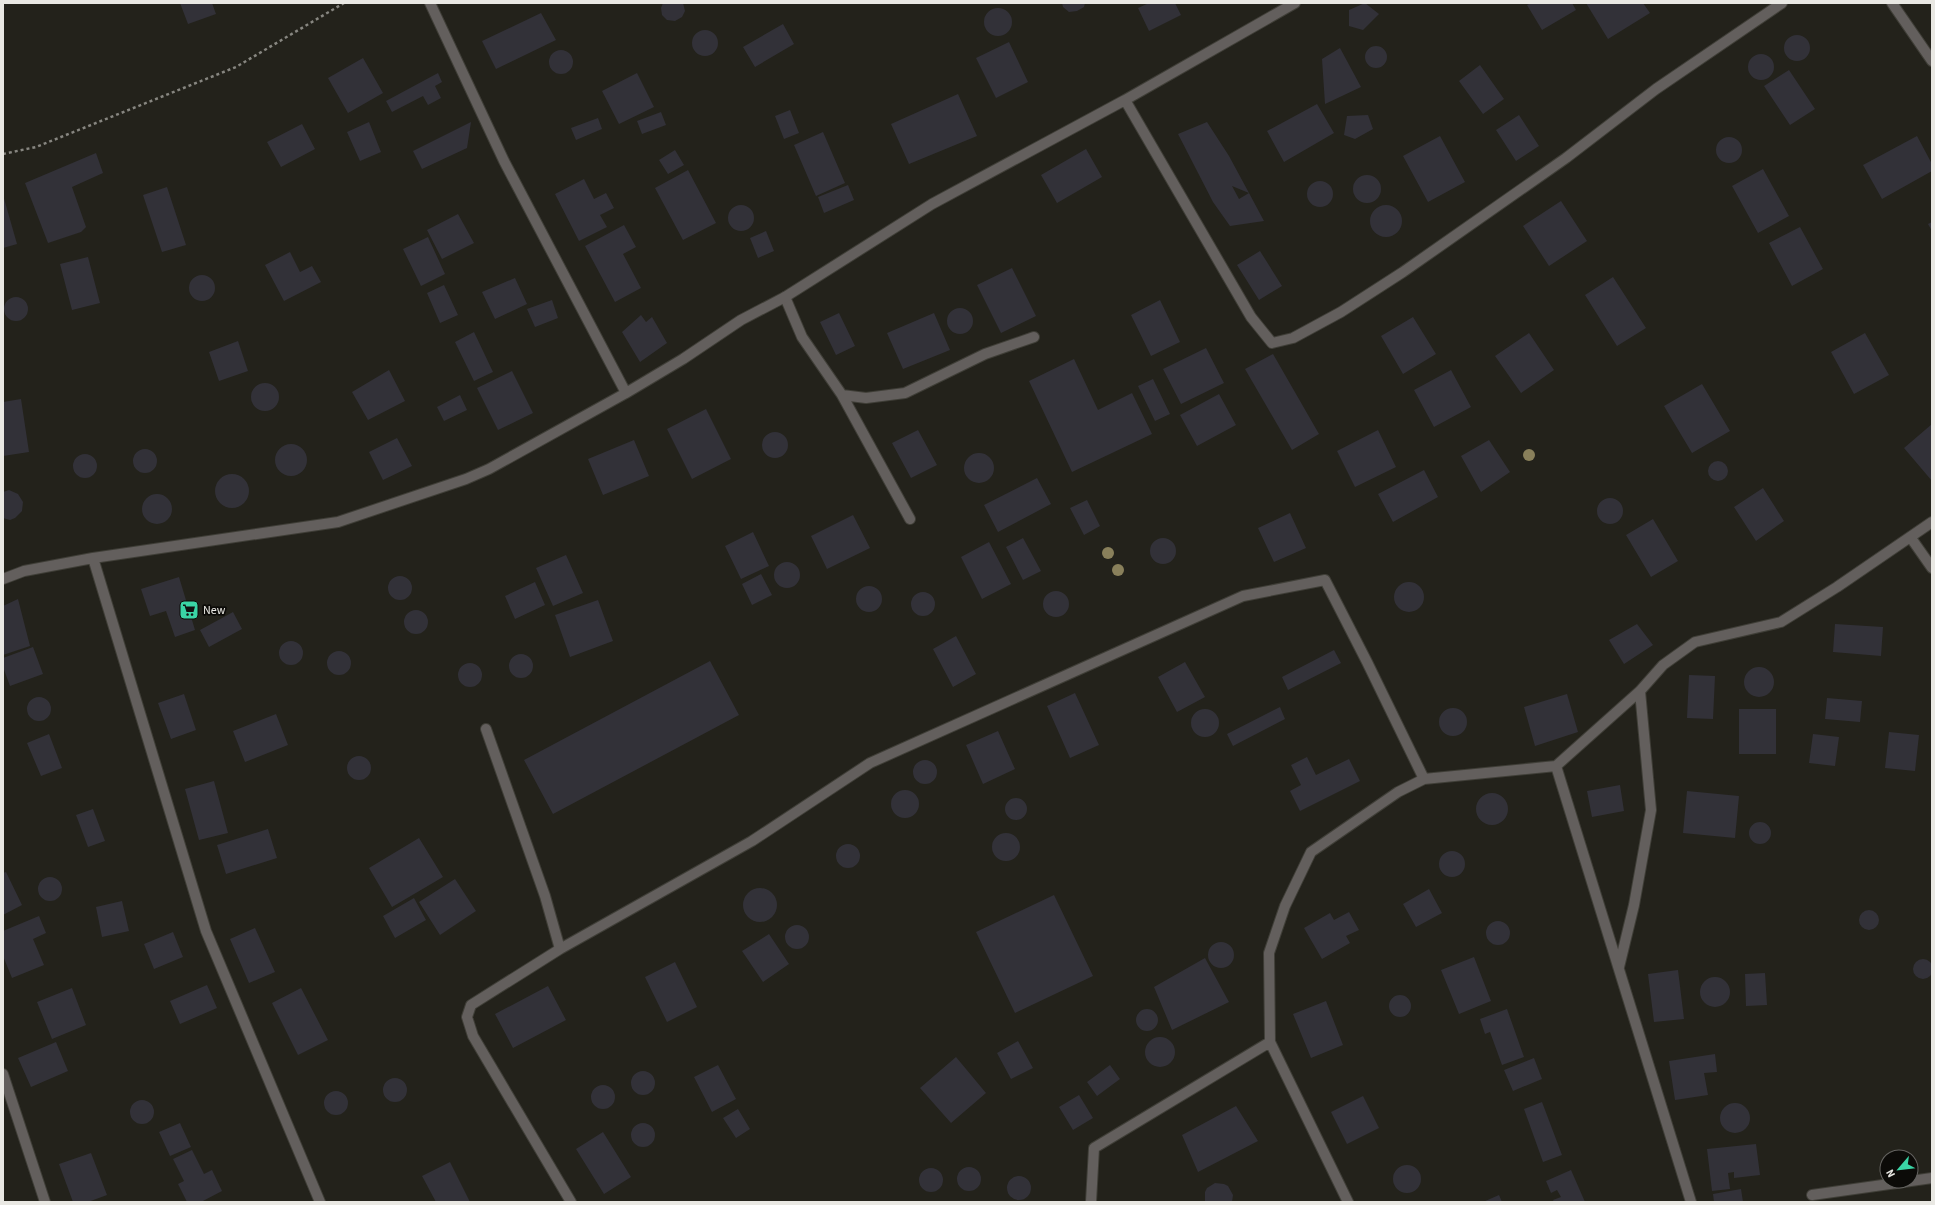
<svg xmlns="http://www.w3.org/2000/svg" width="1935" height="1205" font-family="'Source Sans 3',sans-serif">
<rect width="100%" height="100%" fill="#23221b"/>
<path fill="#323138" d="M180,3H212L216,14L188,24Z
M663,3H683L685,11L682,17L675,21L667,20L662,15L661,8Z
M1062,3H1085L1084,7L1077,11L1069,12L1063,7Z
M1149,3H1175L1181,15L1149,31L1138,8Z
M1365,3L1379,14L1363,30L1349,26V10Z
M1531,3H1572L1576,10L1542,30L1527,5Z
M1586,3H1643L1650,13L1608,39Z
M984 22a14 14 0 1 1 28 0a14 14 0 1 1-28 0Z
M541,13L556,40L496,69L482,41Z
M783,24L794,44L755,67L743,47Z
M692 43a13 13 0 1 1 26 0a13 13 0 1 1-26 0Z
M1784 48a13 13 0 1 1 26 0a13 13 0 1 1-26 0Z
M1009,42L1028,82L996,98L976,58Z
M1365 57a11 11 0 1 1 22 0a11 11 0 1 1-22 0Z
M1340,48L1361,87L1325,104L1322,59Z
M549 62a12 12 0 1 1 24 0a12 12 0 1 1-24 0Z
M1748 67a13 13 0 1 1 26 0a13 13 0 1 1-26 0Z
M363,58L383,93L348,113L328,78Z
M1480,65L1504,99L1483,114L1459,81Z
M1789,70L1815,109L1790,125L1764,86Z
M438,73L442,82L435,86L441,98L428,105L423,96L392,112L386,101Z
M637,73L654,107L619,124L602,91Z
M958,94L977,136L909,164L891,124Z
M1317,104L1334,133L1284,162L1267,131Z
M790,110L799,133L784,139L775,116Z
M661,112L666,125L642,134L637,121Z
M1368,115L1373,129L1355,139L1344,135L1347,116Z
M1519,115L1539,146L1516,161L1496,130Z
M598,118L602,129L576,140L571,128Z
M369,122L381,152L360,161L347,132Z
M471,122L467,148L422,169L413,151Z
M1207,122L1229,156L1249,193L1232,186L1239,199L1249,193L1264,221L1230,226L1213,202L1178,134Z
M302,124L315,149L281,167L267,142Z
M823,132L845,183L816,196L794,145Z
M1440,136L1465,182L1428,202L1403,156Z
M1917,136L1932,164V171L1882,199L1863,165Z
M1716 150a13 13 0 1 1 26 0a13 13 0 1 1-26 0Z
M1086,149L1102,177L1057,203L1041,175Z
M675,150L684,165L668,174L659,160Z
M96,153L103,173L72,187L86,227L81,232L48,243L25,183Z
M1763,169L1789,216L1758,233L1732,186Z
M688,170L716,223L683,240L655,188Z
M1353 189a14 14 0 1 1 28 0a14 14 0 1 1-28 0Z
M584,179L594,199L606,193L614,208L600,215L607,227L579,241L555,194Z
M1307 194a13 13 0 1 1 26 0a13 13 0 1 1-26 0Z
M848,185L854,200L824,213L818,197Z
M167,187L186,245L162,252L143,195Z
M3,195L17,244L3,248Z
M1561,201L1587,241L1549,266L1523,226Z
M728 218a13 13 0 1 1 26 0a13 13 0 1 1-26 0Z
M1370 221a16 16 0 1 1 32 0a16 16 0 1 1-32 0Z
M458,214L474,243L442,259L427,230Z
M1932,222V231L1928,224Z
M624,225L636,247L623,254L641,288L615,302L585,246Z
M1800,227L1823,269L1792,286L1769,243Z
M766,231L774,251L758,258L750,238Z
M428,237L445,274L421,286L403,249Z
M1260,251L1282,286L1259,300L1237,265Z
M290,252L300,272L312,266L321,282L284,301L265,265Z
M88,257L100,303L72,310L60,264Z
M1012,268L1036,316L1001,333L977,285Z
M189 288a13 13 0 1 1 26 0a13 13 0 1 1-26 0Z
M1613,277L1646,328L1617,346L1585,295Z
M515,278L527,304L495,319L482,292Z
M444,285L458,315L440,323L427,293Z
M4 309a12 12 0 1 1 24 0a12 12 0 1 1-24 0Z
M552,300L558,318L535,327L527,309Z
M1160,300L1180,342L1151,356L1131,315Z
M947 321a13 13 0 1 1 26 0a13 13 0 1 1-26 0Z
M839,313L855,346L836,355L820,322Z
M934,313L950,350L903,369L887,333Z
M641,315L646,322L652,317L667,343L640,362L622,332Z
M1413,317L1436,354L1403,374L1381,336Z
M474,332L493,372L474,381L455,342Z
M1529,333L1554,370L1521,393L1495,356Z
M1865,333L1889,375L1854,394L1831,352Z
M238,341L248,371L219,381L209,352Z
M1206,348L1224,383L1181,404L1163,369Z
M1273,354L1319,434L1292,450L1245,369Z
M1074,359L1098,410L1132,393L1152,434L1072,472L1029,381Z
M389,370L405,401L368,420L352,392Z
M1451,370L1471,407L1434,427L1414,390Z
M512,371L533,413L498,430L477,388Z
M1153,379L1170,414L1155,421L1138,386Z
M251 397a14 14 0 1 1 28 0a14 14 0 1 1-28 0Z
M1702,384L1730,431L1692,453L1664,406Z
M1219,394L1236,425L1197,446L1180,415Z
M460,395L467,410L444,421L437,407Z
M21,399L29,452L3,456V402Z
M706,409L731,459L692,479L667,429Z
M1932,424V481L1904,448Z
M918,430L937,465L911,478L892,443Z
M1378,430L1396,467L1355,487L1337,451Z
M762 445a13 13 0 1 1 26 0a13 13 0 1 1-26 0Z
M397,438L412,466L383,480L369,452Z
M634,440L649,476L603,495L588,459Z
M1489,440L1510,472L1481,492L1461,456Z
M275 460a16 16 0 1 1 32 0a16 16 0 1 1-32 0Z
M133 461a12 12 0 1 1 24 0a12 12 0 1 1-24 0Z
M964 468a15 15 0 1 1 30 0a15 15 0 1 1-30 0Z
M73 466a12 12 0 1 1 24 0a12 12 0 1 1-24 0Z
M1708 471a10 10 0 1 1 20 0a10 10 0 1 1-20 0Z
M1424,470L1438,497L1393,522L1378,494Z
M215 491a17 17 0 1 1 34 0a17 17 0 1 1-34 0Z
M1037,478L1051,504L998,532L984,505Z
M1763,488L1784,521L1756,541L1734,507Z
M9,490L18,494L23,502L22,511L15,518L10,520L3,518V492Z
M142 509a15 15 0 1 1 30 0a15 15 0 1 1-30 0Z
M1597 511a13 13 0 1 1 26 0a13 13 0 1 1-26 0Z
M1087,500L1100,526L1084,535L1070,508Z
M1290,513L1306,548L1274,562L1258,528Z
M853,515L870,548L827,569L811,536Z
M1653,519L1678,561L1651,577L1626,535Z
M753,532L769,566L741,579L725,546Z
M1150 551a13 13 0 1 1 26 0a13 13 0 1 1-26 0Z
M1023,538L1041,571L1023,580L1006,547Z
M989,542L1011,584L982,599L961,557Z
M566,555L583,593L553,606L536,568Z
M774 575a13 13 0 1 1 26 0a13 13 0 1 1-26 0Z
M761,574L772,595L752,605L742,584Z
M388 588a12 12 0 1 1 24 0a12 12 0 1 1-24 0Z
M179,577L195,630L175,637L166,611L150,616L141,589Z
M1394 597a15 15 0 1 1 30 0a15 15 0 1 1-30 0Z
M535,582L545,605L515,619L505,596Z
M856 599a13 13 0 1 1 26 0a13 13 0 1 1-26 0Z
M1043 604a13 13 0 1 1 26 0a13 13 0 1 1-26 0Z
M911 604a12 12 0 1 1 24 0a12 12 0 1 1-24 0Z
M18,599L30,646L3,655V606Z
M598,600L613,641L570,657L555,615Z
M404 622a12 12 0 1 1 24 0a12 12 0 1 1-24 0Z
M233,612L242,629L209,647L200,630Z
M1637,624L1653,645L1624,664L1609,640Z
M1835,624L1883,627L1881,656L1833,652Z
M956,636L976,674L953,687L933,649Z
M279 653a12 12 0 1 1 24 0a12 12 0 1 1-24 0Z
M33,647L43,674L10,686L3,667V658Z
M1334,650L1341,663L1288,690L1282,677Z
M327 663a12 12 0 1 1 24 0a12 12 0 1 1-24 0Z
M509 666a12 12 0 1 1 24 0a12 12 0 1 1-24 0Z
M710,661L739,715L553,814L524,760Z
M1185,662L1205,697L1177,712L1158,677Z
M458 675a12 12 0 1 1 24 0a12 12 0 1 1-24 0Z
M1744 682a15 15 0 1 1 30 0a15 15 0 1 1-30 0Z
M1689,675L1715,676L1713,719L1687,718Z
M1075,693L1099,745L1070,758L1047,706Z
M184,694L196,730L171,739L158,703Z
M1567,694L1578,732L1535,746L1524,707Z
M27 709a12 12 0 1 1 24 0a12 12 0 1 1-24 0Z
M1827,698L1862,701L1860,722L1825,719Z
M1280,707L1285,719L1233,746L1227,734Z
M1439 722a14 14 0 1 1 28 0a14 14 0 1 1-28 0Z
M1191 723a14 14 0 1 1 28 0a14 14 0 1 1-28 0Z
M1739,709H1776V754H1739Z
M276,714L288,745L245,762L233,731Z
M998,731L1015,769L983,784L966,745Z
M1889,732L1919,735L1915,771L1885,768Z
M49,734L62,768L41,776L27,743Z
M1813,734L1839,737L1835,766L1809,763Z
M347 768a12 12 0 1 1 24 0a12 12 0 1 1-24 0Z
M1307,757L1316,775L1349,759L1360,781L1300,811L1290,791L1301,785L1291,765Z
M913 772a12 12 0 1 1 24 0a12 12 0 1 1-24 0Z
M214,781L228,833L199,840L185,789Z
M1620,785L1624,811L1592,817L1587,791Z
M891 804a14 14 0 1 1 28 0a14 14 0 1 1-28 0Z
M1687,791L1739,796L1735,838L1683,833Z
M1476 809a16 16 0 1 1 32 0a16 16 0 1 1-32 0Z
M1005 809a11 11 0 1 1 22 0a11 11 0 1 1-22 0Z
M93,809L105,841L88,847L76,815Z
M1749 833a11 11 0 1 1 22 0a11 11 0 1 1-22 0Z
M268,829L277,858L226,874L217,845Z
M992 847a14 14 0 1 1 28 0a14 14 0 1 1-28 0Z
M419,838L443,877L392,907L369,868Z
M836 856a12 12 0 1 1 24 0a12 12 0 1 1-24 0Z
M1439 864a13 13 0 1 1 26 0a13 13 0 1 1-26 0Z
M6,872L22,905L3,915V873Z
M38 889a12 12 0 1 1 24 0a12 12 0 1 1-24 0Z
M455,879L476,911L440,935L419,902Z
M743 905a17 17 0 1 1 34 0a17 17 0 1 1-34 0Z
M1429,889L1442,913L1416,927L1403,904Z
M1054,895L1093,976L1015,1013L976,932Z
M414,898L426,920L395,938L383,916Z
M122,901L129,931L102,937L96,907Z
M1859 920a10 10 0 1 1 20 0a10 10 0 1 1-20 0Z
M1349,912L1359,930L1346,936L1350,943L1322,959L1304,928L1330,913L1334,920Z
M39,916L46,933L33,939L44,965L12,978L3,956V931Z
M1486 933a12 12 0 1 1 24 0a12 12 0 1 1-24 0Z
M785 937a12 12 0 1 1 24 0a12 12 0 1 1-24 0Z
M255,928L275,972L249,983L230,939Z
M173,932L183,957L154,969L144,944Z
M769,934L789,964L763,982L742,951Z
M1208 955a13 13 0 1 1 26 0a13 13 0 1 1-26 0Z
M1474,957L1491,1001L1459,1014L1441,970Z
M1205,958L1229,1002L1172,1030L1154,987Z
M1913 969a10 10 0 1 1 20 0a10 10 0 1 1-20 0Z
M675,962L697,1007L667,1022L645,977Z
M1678,970L1684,1019L1654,1022L1648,974Z
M1765,973L1767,1005L1746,1006L1745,974Z
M1700 992a15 15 0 1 1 30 0a15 15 0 1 1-30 0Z
M207,985L217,1008L180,1024L170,1001Z
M548,986L566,1020L513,1048L495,1014Z
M72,988L86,1025L52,1039L37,1002Z
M301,988L328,1040L298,1055L272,1003Z
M1389 1006a11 11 0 1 1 22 0a11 11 0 1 1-22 0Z
M1326,1001L1343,1045L1311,1058L1293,1014Z
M1507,1009L1524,1057L1502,1065L1490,1032L1485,1034L1480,1019Z
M1136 1020a11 11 0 1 1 22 0a11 11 0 1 1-22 0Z
M1145 1052a15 15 0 1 1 30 0a15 15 0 1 1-30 0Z
M1018,1041L1033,1068L1011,1079L997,1053Z
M56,1042L68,1071L31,1087L18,1058Z
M1715,1054L1717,1072L1704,1073L1708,1095L1675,1100L1669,1061Z
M956,1057L986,1093L951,1123L920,1088Z
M1534,1058L1542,1079L1513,1091L1504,1070Z
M718,1065L736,1099L712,1112L694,1077Z
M1110,1065L1120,1079L1097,1096L1087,1082Z
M631 1083a12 12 0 1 1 24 0a12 12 0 1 1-24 0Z
M383 1090a12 12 0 1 1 24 0a12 12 0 1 1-24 0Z
M591 1097a12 12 0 1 1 24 0a12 12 0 1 1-24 0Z
M324 1103a12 12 0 1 1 24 0a12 12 0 1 1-24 0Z
M1079,1095L1093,1118L1073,1130L1059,1107Z
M1363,1096L1379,1128L1347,1144L1331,1112Z
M130 1112a12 12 0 1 1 24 0a12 12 0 1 1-24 0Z
M1542,1102L1562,1155L1543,1162L1524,1109Z
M1720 1118a15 15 0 1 1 30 0a15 15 0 1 1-30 0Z
M1236,1106L1258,1141L1198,1172L1182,1135Z
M738,1109L750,1129L736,1138L723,1118Z
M631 1135a12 12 0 1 1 24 0a12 12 0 1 1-24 0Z
M180,1123L191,1147L170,1156L159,1132Z
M603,1132L631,1177L604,1194L576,1149Z
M1756,1144L1760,1175L1734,1178V1172L1728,1173L1730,1189L1712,1191L1707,1149Z
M192,1150L204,1174L212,1170L222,1191L201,1202H187L178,1184L184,1181L173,1159Z
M91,1153L107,1195L88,1202H73L59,1164Z
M450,1162L470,1202H436L422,1176Z
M1393 1179a14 14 0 1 1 28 0a14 14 0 1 1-28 0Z
M957 1179a12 12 0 1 1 24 0a12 12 0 1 1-24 0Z
M919 1180a12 12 0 1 1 24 0a12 12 0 1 1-24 0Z
M1571,1170L1585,1202H1554L1553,1200L1561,1197L1557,1190L1551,1193L1546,1181Z
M1007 1188a12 12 0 1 1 24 0a12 12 0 1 1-24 0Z
M1215,1183L1224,1184L1228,1186L1233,1195L1232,1202H1205V1192L1207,1188Z
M1741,1189L1743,1202H1714L1713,1194Z
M1499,1195L1502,1202H1483Z"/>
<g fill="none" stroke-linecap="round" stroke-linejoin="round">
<g stroke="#3f3e37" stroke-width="12">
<path id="lane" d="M785,297L802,337L842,395L866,398L905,393L985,354L1034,337
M842,395L910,519"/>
</g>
<g stroke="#3f3e37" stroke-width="12">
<path id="street" d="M430,3L504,161L626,393
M1892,3L1932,61
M1125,100L1251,317L1272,343L1293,338L1341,312L1403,272L1566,158L1656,89L1782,3
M1911,538L1932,568
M93,558L206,931L320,1202
M3,579L24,571L93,558L338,522L466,479L489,469L626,393L683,359L741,320L785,297L932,204L1125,100L1295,3
M486,729L545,896L560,949
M1556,766L1691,1202
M1619,967L1634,905L1651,810L1640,691
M1270,1042L1348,1202
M3,1074L45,1202
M1812,1195L1932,1178
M571,1202L473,1036L467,1017L471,1005L560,949L752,841L870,763L1243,596L1325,580L1367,662L1424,779
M1091,1202L1094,1148L1270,1042L1269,953L1285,906L1311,852L1398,792L1424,779L1556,766L1640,691L1663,665L1695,642L1781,622L1837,587L1932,522"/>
</g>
<path stroke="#878680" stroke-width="2.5" stroke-dasharray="3 3" stroke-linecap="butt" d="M3,154L36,147L236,67L344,3"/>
<use href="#lane" stroke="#635f5d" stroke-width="10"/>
<use href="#street" stroke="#635f5d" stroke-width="10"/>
</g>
<g fill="#89805b">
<circle cx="1529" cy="455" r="6"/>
<circle cx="1108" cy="553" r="6"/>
<circle cx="1118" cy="570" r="6"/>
</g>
<defs>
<g id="supermarket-square" transform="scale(1)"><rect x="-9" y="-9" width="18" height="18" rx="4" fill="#3ad4a5" stroke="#0c0b08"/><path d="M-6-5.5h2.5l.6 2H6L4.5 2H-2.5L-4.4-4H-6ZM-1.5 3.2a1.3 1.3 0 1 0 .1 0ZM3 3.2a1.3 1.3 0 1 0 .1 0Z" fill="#111"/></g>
</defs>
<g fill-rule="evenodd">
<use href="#supermarket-square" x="189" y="610"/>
</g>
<g text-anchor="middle" stroke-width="3.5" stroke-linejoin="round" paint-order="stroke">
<g font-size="12" fill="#e9e8e3" stroke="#0c0b08" text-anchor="start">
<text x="203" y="614">New</text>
</g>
</g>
<rect width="1935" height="1205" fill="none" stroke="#e9e8e3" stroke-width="8"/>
<g transform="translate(1899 1169) rotate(242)"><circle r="19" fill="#0c0b08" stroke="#646360"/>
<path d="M0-3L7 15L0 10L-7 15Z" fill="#3ad4a5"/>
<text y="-6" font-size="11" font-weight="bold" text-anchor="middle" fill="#e9e8e3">N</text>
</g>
</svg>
